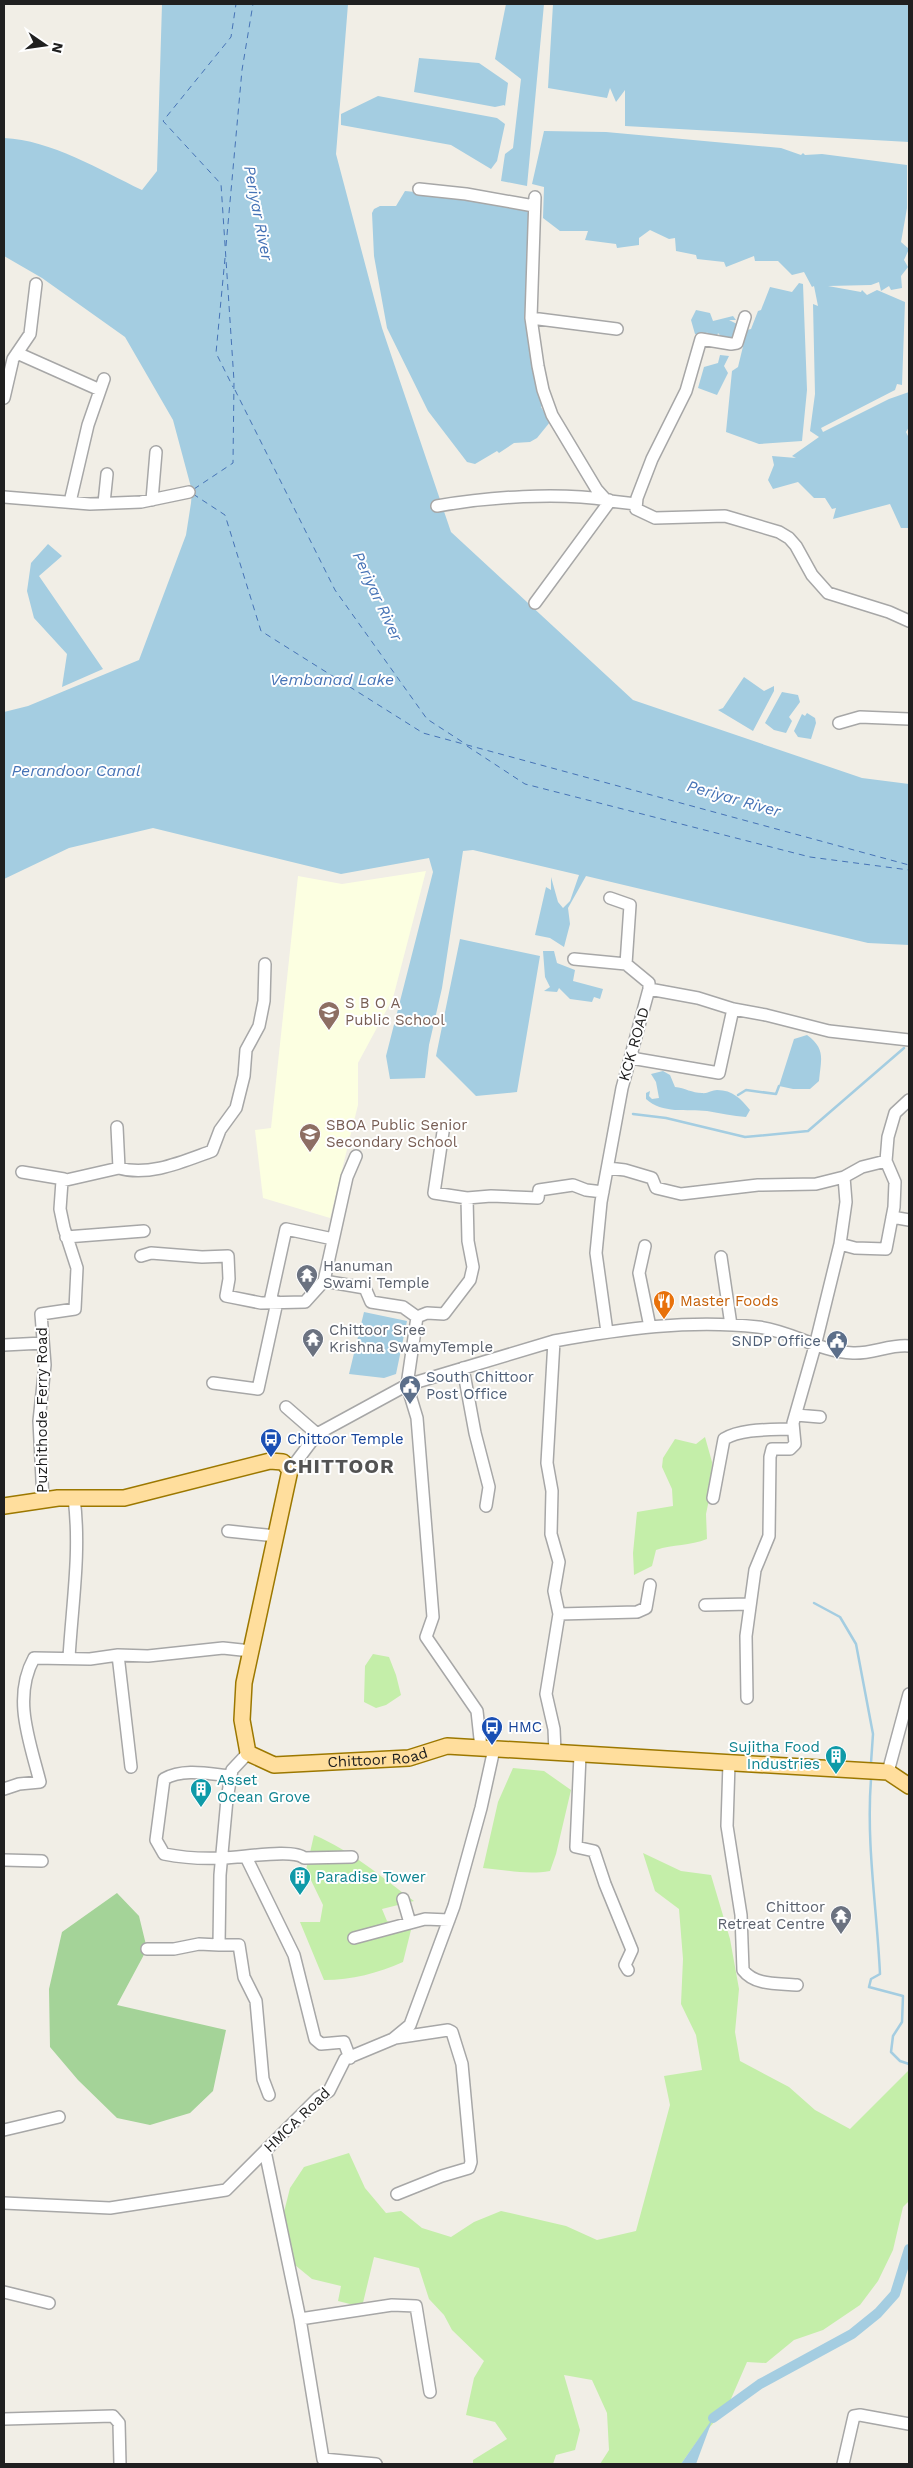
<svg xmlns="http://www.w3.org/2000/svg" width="913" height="2468" font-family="'Work Sans',sans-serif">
<rect width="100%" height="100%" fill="#f1eee6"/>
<path fill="#fcffe1" d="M426,871L393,998L358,1063V1105L330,1218L263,1198L255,1130L271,1128L298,876L342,884Z"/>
<path fill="#c4eea9" d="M705,1437L712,1462L711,1490L706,1514L707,1539C690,1546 673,1544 656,1550L652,1566L634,1575L633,1553L637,1512L673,1506L672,1489L662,1467L663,1458L675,1439L696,1444Z
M373,1654L389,1657L396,1675L401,1695L386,1705L376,1708L364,1702L365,1666Z
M513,1768L544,1771L571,1790L556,1854L550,1871C527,1875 506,1870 483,1868L498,1802Z
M314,1835C352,1851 381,1877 414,1901L382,1909L387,1921L411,1930L403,1962C378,1973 352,1980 324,1980L300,1922H320L323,1905L306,1870Z
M643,1853L681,1871L711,1875L730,1939L739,1989L735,2032L740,2061L789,2087L815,2110L850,2129L909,2070V2201L903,2207L893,2250L878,2281L860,2305L823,2330L794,2340L766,2363L747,2362L727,2408L698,2440L681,2464H600L609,2450L607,2413L592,2380L564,2375L580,2430L575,2450L556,2455L553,2464H473V2460L507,2439L495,2422L466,2415L474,2378L484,2361L452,2330L444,2315L429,2299L419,2268L374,2257L362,2307L338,2301L341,2286L312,2279L295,2265L282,2220L290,2188L304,2167L349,2153L365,2188L386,2213L401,2211L422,2228L451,2237L474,2222L501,2211L566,2226L597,2240L636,2231L670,2105L664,2076L702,2070L696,2035L681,2004L683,1959L679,1909L655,1891Z"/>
<path fill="#a4d398" d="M117,1893L139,1916L147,1949L117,2005L226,2030L213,2091L190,2113L150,2125L117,2118L78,2080L50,2047L49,1989L62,1932Z"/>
<path fill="#a4cde1" d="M162,4H348L336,154L382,328L451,532L633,700L862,778L909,784V945L868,943L586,876L568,908L570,924L564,947L550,938L535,935L546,887L551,890V877L558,902L563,908L570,901L579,875L473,850L463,851L442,988L429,1045L425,1078L390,1079L386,1056L433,872L429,858L341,874L153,828L69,848L4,879V712L28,706L139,660L186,535L191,503L192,491L173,420L125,337L42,278L4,256V138C51,140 100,170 142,190L157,171Z
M506,4H544L527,186L501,181L505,154L513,148L521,79L495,59Z
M553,4H909V142L625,126V90L616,102L610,88L607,98L548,88Z
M419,58L479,63L508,83L505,106L504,105L495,107L414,92Z
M378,96L497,118L505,124L497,161L491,169L451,145L341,125V114Z
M544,131L606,132L781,148L801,155L803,153L805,155L822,154L907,165V208L901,242L909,249L904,260L908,267L901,276L902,288L891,290L889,286L881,291L879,282L871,285L828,286L861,292L862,290L867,295L877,290L905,302L902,385L897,384L895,390L821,428L823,432L889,399L909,392V427L906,432L909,438V528H901L890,504L833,519L836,508L832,509L825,498H814L798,482L773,489L768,480L774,465L772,456L796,458L792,456L819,437L810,431L815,394L813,304L818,306L814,286L812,287L804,272L792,275L778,261H755L754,256L726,267L724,262L697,259L696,255L676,251L675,238L669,239L650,230L639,238V245L617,248L616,244L585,240L588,231H560L543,218L544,187L532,184Z
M405,191L465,197L530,210L528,325L544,403L541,407L550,422L537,438L530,442L514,443L499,453L497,451L475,464L467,462L428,411L387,328L374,256L372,213L374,209L380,206H396Z
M799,283L803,284L807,390L802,441L759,444L726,432L732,371L738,367L747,330L751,329L758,311L761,310L770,287L792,292Z
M696,310L710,313L713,321L733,316L736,320H729L739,325L737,340L725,341L718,333L716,339L709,337L707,332L705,337L695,334L691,320Z
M720,355L729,356L724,366L728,373L717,395L698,388L704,367L718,363Z
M48,544L62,556L39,576L103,669L62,687L67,654L34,618L27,591L31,563Z
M744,677L764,691L774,686V691L753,731L718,710L723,708Z
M782,692L798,695L800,702L789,717L792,721L786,733L774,730L765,723Z
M807,713L815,718L816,723L811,739L798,737L794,731L802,714L805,716Z
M460,939L540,956L517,1092L476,1096L436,1056Z
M543,951H554L557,963L575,970L573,981L603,989L600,999L594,997L592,1002L570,999L559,988L557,992L544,991L550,987L545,977Z
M807,1035C826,1049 821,1059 819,1081L810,1089H793L779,1086L794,1039Z
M663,1071L670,1075L675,1087C685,1088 692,1093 702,1093C707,1094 712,1090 717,1090C733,1090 741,1099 750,1110L746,1117C733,1116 720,1113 707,1111C687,1109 662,1114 646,1099V1093L650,1091L649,1096L652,1099L659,1098L656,1082L651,1074Z
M364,1312L407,1321L396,1374L384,1378L349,1374Z
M713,2418L696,2464H681Z"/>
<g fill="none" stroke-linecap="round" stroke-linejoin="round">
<path stroke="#a4cde1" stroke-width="2.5" d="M738,1095L746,1090L776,1094L779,1086
M633,1114L666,1118L745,1137L808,1131L904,1048
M814,1603L840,1617L856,1644L873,1734L871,1763
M871,1779C866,1844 877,1909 880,1974L871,1979L869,1987L903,1996L902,2022L893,2036L891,2052L900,2061L909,2064"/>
<path stroke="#a4cde1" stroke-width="10" d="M713,2418L760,2384L852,2334L878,2313L895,2294L909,2249"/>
<path stroke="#4673b6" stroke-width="1" stroke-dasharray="6 5" stroke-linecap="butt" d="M226,246L242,70L253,4
M225,258L216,353L233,387
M235,390L335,590L427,719L464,743
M194,489L233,463L234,381L221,184L163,121L231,37L236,4
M193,494L225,515L261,631L423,733L909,865
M467,746L525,784L810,857L909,870"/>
<g stroke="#a7a7a7" stroke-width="14">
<path id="minor" d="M419,189L466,194L534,206
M535,197L531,318L538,366L543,390L552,415L597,490L606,500
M745,317L737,343L731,344L701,339L686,391L652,459L637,498L636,509L655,518L725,516L779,532L789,538L796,546L812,575L828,593L889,612L909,621
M531,318L617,329
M17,353L100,390
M4,398L13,359L30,334L36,284
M4,497L90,504L141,502L189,492
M152,500L156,452
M70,502L88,425L104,379
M104,503L107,474
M437,506C489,497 557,492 609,500
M535,603L610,501L636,504
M839,723L860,717L909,719
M610,898L630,905L626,964L649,983V989
M574,959L626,964
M631,1058L719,1073L733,1009
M443,1132L434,1193L467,1198L491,1196L538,1198L539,1190L573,1185L586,1190L603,1192
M356,1156L347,1177L324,1281L365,1288L371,1302L403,1307L417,1317L407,1385L417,1418L433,1617L426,1637L477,1711L481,1748
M119,1168C149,1177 184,1161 212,1151L220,1130L236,1108L244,1076L246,1050L259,1026L264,1001L265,964
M608,1168L625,1170L652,1178L656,1188L681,1194L758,1185L816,1184L844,1177L862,1167L886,1161L888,1137L895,1113L909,1100
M22,1172L64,1179
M844,1177L846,1202L840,1244L855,1248L886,1249L894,1207L895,1182L886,1161
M892,1217L909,1220
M66,1237L144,1231
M645,1246L639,1273L650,1327
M141,1256L151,1253L202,1257L228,1256L229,1279L226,1296L261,1303L305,1302L324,1281
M721,1257L731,1325
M270,1302L286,1229L333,1239
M417,1317L427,1313L444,1314L470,1280L473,1267L468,1241L467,1198
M607,1332L596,1253L601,1202L622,1088L649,989L698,998L733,1009L766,1015L829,1031L909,1040
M554,1341C621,1329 690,1319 758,1327C792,1331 817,1351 853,1353C872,1354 891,1344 909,1346
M4,1345L43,1343
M463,1368L475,1433L489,1487L486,1506
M213,1383L258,1389L277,1302
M286,1407L317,1434
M796,1415L820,1417
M290,1470L317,1434L407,1385L554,1341L547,1463L552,1491L551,1534L559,1562L554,1591L559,1614L546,1694L554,1729L555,1752
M713,1498L724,1439C742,1428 772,1430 793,1429
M43,1500L39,1421L45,1365L41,1314L75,1309L77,1268L64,1228L60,1209L62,1181L119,1168L117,1127
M228,1531L276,1536
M705,1605L750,1604
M559,1614L637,1612L646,1608L650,1585
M118,1655L131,1767
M69,1658C72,1605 81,1551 74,1498
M747,1698L746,1636L755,1570L769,1536L770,1457L772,1449H790L795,1444L793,1423L815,1346L840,1244
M248,1753L232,1770L227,1799L220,1875L219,1945H239L244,1977L256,2001L263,2079L269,2095
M580,1755L576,1847L594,1851L605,1884L632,1950L625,1965L628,1970
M729,1763L727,1826L741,1915L743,1970C755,1986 779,1983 797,1985
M888,1772L909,1694
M231,1776C209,1774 184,1768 164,1779L156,1840L164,1854C184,1858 203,1859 223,1858C240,1858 293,1848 304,1858L352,1857
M4,1789L19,1784L40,1782C30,1742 12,1698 34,1658L90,1659L118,1655L148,1656L223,1648L251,1651
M246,1857L294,1955L315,2039L321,2044L344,2042L350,2058
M4,1860L42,1861
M403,1899L410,1923
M354,1938L425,1919L449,1920
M147,1949H174L199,1944L219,1945
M395,2038L448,2030L452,2032L462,2064L471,2162L469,2168L442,2176L397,2194
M4,2130L59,2117
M265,2151L300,2319L323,2459L376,2464
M4,2203L110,2208L226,2190L318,2098L329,2091L345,2059L393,2039L410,2025L454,1906L481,1808L494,1749
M4,2292L49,2303
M300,2319L392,2305L416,2306L430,2392
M4,2419L113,2416L119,2423L120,2464
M843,2464L854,2416L860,2415L909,2424"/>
</g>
<g stroke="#9c7800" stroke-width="18">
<g id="major">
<path id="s1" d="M4,1506L58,1498H124L270,1461L283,1462L290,1470L244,1683L242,1720L248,1753L274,1765L409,1758L447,1746L888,1772L909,1786"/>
</g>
</g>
<use href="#minor" stroke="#fff" stroke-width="11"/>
<use href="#major" stroke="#ffde9d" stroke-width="15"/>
</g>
<defs>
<g id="school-pin" transform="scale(1.125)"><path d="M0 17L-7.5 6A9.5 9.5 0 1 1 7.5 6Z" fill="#8d6e63" stroke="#fff"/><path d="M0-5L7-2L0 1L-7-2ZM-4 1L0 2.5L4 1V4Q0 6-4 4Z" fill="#fff"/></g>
<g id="temple-pin" transform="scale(1.125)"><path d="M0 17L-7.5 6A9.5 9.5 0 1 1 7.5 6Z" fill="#6b7280" stroke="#fff"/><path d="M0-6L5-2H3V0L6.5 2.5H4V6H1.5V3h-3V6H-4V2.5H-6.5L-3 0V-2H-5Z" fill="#fff"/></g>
<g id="restaurant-pin" transform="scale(1.125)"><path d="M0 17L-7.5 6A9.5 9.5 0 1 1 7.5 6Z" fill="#e8710a" stroke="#fff"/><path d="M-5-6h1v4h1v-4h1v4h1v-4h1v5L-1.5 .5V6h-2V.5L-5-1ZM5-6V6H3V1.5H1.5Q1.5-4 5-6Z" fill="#fff"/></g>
<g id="civic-pin" transform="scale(1.125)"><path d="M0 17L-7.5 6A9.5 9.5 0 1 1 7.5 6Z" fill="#5c6f8a" stroke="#fff"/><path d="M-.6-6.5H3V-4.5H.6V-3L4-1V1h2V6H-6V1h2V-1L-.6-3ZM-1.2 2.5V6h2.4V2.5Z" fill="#fff"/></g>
<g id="bus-pin" transform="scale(1.125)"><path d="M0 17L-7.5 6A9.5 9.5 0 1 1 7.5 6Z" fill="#1a4fb4" stroke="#fff"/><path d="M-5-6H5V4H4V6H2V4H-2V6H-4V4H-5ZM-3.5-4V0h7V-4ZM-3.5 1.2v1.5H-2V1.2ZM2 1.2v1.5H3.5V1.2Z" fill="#fff"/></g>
<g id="building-pin" transform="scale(1.125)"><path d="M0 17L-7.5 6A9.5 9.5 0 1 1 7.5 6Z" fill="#0f9aa8" stroke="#fff"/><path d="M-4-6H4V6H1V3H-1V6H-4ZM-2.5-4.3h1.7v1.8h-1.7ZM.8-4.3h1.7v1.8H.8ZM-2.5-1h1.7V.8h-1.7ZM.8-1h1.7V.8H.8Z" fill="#fff"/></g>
</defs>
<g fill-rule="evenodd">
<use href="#school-pin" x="329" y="1012"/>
<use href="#school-pin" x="310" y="1134"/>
<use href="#temple-pin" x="307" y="1275"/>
<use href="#restaurant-pin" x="664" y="1301"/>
<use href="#temple-pin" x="313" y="1339"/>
<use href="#civic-pin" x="837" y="1341"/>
<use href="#civic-pin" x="410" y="1386"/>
<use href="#bus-pin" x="271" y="1439"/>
<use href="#bus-pin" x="492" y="1727"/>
<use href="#building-pin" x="836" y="1756"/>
<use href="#building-pin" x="201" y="1789"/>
<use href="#building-pin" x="300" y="1877"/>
<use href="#temple-pin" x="841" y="1916"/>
</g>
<g text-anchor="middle" stroke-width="4" stroke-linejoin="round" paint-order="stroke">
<g font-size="15" fill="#785e54" stroke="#fff" text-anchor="start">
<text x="345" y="1008">S B O A<tspan x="345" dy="17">Public School</tspan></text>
<text x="326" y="1130">SBOA Public Senior<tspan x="326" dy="17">Secondary School</tspan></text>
</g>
<g font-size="15" fill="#202020" stroke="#fff">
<text transform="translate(634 1044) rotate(-74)" y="5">KCK ROAD</text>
<text transform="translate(42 1410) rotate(-90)" y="5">Puzhithode Ferry Road</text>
<text dy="5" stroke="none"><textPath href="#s1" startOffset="716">Chittoor Road</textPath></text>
<text transform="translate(297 2120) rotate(-44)" y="5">HMCA Road</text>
</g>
<g font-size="15" fill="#5b616d" stroke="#fff" text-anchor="start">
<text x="323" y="1271">Hanuman<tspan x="323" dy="17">Swami Temple</tspan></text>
<text x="329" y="1335">Chittoor Sree<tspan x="329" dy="17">Krishna SwamyTemple</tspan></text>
<text x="825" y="1912" text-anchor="end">Chittoor<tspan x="825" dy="17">Retreat Centre</tspan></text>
</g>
<g font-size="15" fill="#c56008" stroke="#fff" text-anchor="start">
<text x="680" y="1306">Master Foods</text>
</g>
<g font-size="15" fill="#4e5e75" stroke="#fff" text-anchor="end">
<text x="821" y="1346">SNDP Office</text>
<text x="426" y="1382" text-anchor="start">South Chittoor<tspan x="426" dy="17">Post Office</tspan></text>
</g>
<g font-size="15" fill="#164399" stroke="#fff" text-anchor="start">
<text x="287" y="1444">Chittoor Temple</text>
<text x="508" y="1732">HMC</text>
</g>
<g font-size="15" fill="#0d838f" stroke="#fff" text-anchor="start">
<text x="820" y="1752" text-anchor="end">Sujitha Food<tspan x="820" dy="17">Industries</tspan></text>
<text x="217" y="1785">Asset<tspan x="217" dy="17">Ocean Grove</tspan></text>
<text x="316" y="1882">Paradise Tower</text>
</g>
<g font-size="16" font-style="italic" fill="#4673b6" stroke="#fff">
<text transform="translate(259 213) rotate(79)" y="6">Periyar River</text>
<text transform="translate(378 596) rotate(65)" y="6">Periyar River</text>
<text x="332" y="685">Vembanad Lake</text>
<text x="76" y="776">Perandoor Canal</text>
<text transform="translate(734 798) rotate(16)" y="6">Periyar River</text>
</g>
<g font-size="20" font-weight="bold" letter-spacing="1" fill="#535353" stroke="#fff">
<text x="339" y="1473">CHITTOOR</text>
</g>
</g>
<rect width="913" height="2468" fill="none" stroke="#202020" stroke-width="10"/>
<g transform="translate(45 45) rotate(103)" stroke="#ffffff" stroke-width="4" paint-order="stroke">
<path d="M0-4L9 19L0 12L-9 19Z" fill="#202020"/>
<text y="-8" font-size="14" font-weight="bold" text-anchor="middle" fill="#202020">N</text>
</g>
</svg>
